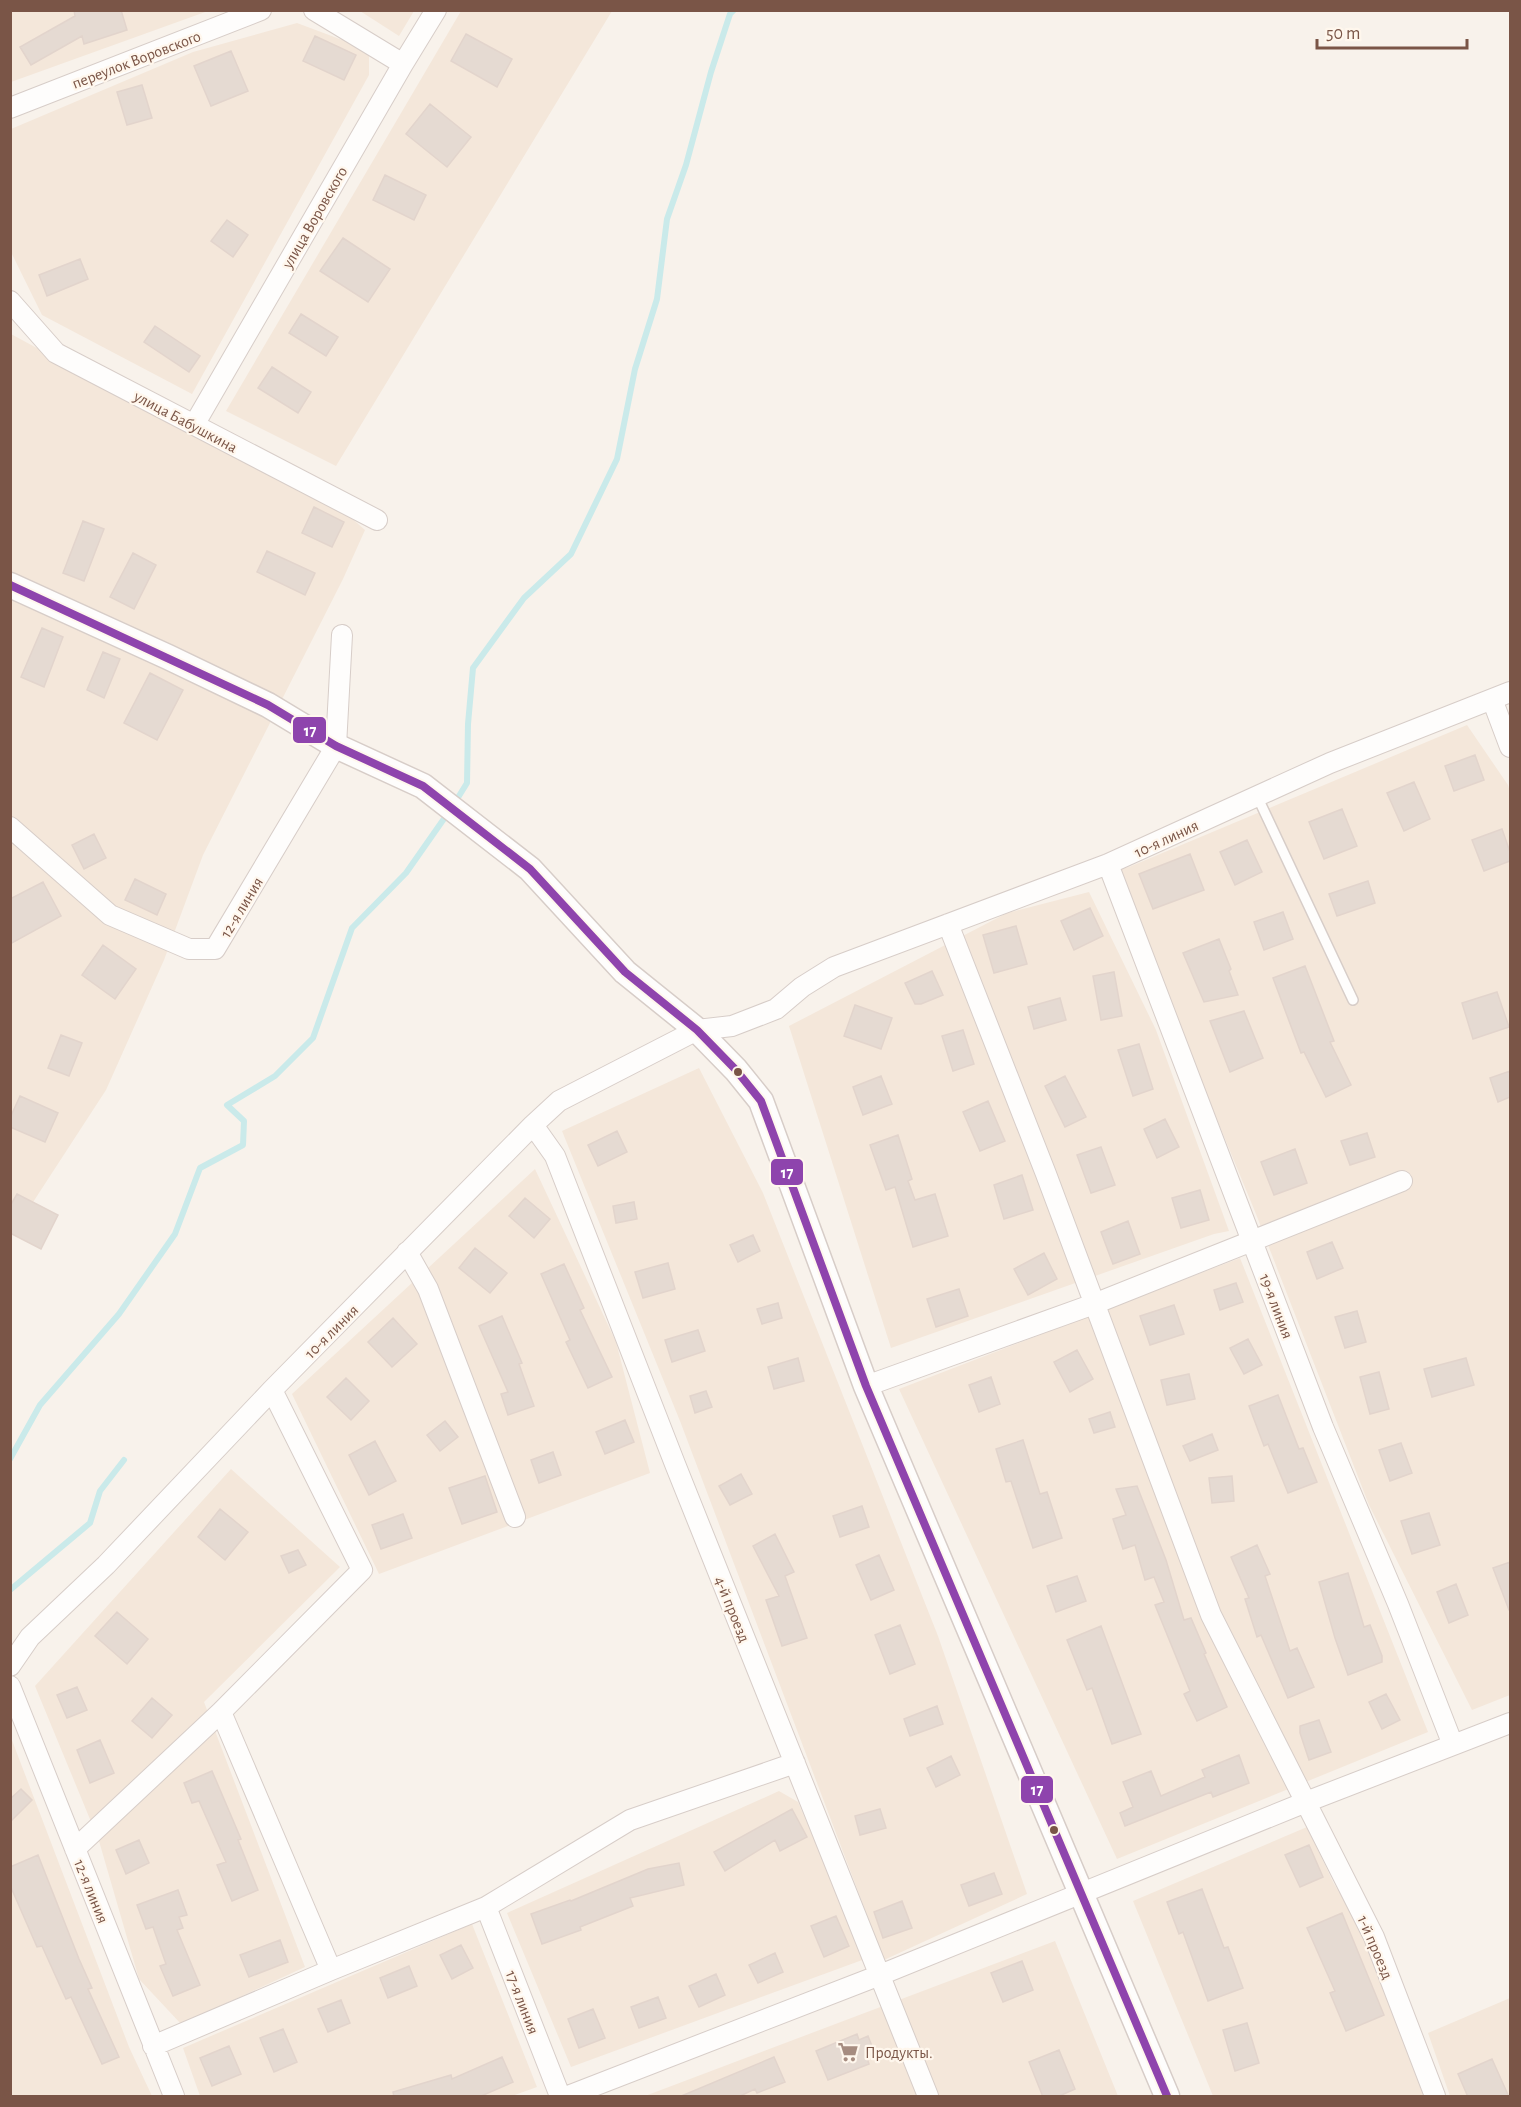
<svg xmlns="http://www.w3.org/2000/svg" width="1521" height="2107" font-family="'Alegreya Sans',sans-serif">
<rect width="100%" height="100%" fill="#f8f2eb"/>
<path fill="#f4e7da" d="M11,11H208L11,82Z
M360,11L414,10V11L399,36Z
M461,11H612L336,466L226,411Z
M297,23L369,50V75L192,394L42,315L11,252V129L193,52Z
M11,334L230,453L339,507L365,530L343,579L203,855L164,960L106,1090L11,1236Z
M1467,725L1508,785L1510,792V1695L1472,1710L1369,1505L1256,1214L1114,870L1129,867Z
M1089,892L1156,1030L1229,1231L1214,1234L891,1348L789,1026L1007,913Z
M699,1068L763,1193L938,1636L1027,1894L884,1960L680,1421L562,1131Z
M535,1169L616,1342L650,1473L379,1574L292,1394Z
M1240,1258L1428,1732L1117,1859L899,1389Z
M231,1469L340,1567L204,1702L305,1967L181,2024L139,1979L99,1841L35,1686Z
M10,1735L129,2047L152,2096H11Z
M779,1791L798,1802L865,1959L571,2067L507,1913Z
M1307,1827L1334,1884L1377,1951L1423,2096H1213L1133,1901Z
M472,1924L537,2087L512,2096H200L183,2048Z
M1055,1941L1118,2096H645Z
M1510,1998V2096H1450L1428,2033Z"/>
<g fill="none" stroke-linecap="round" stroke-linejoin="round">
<path stroke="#caeaea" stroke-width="6" d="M454,804L467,783L468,724L473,668L524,598L571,554L617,459L635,369L657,299L667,219L686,165L711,72L730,14L734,10
M10,1459L40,1405L119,1314L175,1234L200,1168L243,1145L244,1121L227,1105L275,1076L313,1038L352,928L406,873L448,813
M10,1590L90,1523L100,1491L124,1460"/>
</g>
<path fill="#e5dad2" stroke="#e2d4cc" stroke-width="1.5" d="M74,10H121L127,30L84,44L82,36L31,65L20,47L75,16Z
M466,34L512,59L497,87L451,61Z
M315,36L356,55L344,80L303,61Z
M231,51L248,91L211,106L194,66Z
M142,85L152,118L127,125L117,92Z
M430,104L471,137L447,167L406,134Z
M385,175L426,195L414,220L373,200Z
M227,220L248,235L233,257L211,241Z
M343,238L390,269L368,302L320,271Z
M80,259L88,279L47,296L39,275Z
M301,314L338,337L326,356L289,333Z
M155,326L200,356L189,372L144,342Z
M272,367L311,392L298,413L258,388Z
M314,507L344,522L332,547L302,533Z
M83,521L104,529L84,581L63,573Z
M267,551L315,573L305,595L257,572Z
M133,553L156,565L134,609L110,597Z
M42,628L63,637L44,687L21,677Z
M103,652L120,659L104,698L87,690Z
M150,673L183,690L157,740L124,723Z
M1475,755L1484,780L1454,791L1445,766Z
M1414,782L1430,819L1404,831L1387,793Z
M1342,809L1357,846L1324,859L1309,822Z
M1502,829L1510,852V861L1484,871L1472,840Z
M94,834L106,858L84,869L72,845Z
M1247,840L1262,872L1235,885L1220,852Z
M1190,854L1204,890L1153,909L1139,874Z
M135,879L166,894L157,915L125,900Z
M1368,881L1375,903L1337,916L1329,894Z
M43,882L61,916L10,944V899Z
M1090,908L1103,936L1074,950L1061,921Z
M1283,912L1293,939L1264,950L1254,922Z
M1016,926L1027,964L994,973L983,935Z
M1219,939L1231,969L1229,971L1238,995L1204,1002L1183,953Z
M103,945L136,969L115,999L82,975Z
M1305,966L1334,1041L1330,1042L1351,1085L1326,1097L1304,1052L1301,1053L1273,978Z
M932,971L943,995L921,1004H915L905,983Z
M1114,972L1122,1016L1101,1020L1093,976Z
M1497,992L1509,1027L1473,1039L1462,1003Z
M1060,998L1066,1020L1034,1029L1028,1007Z
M855,1005L892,1018L881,1049L844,1036Z
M1244,1011L1263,1058L1230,1072L1210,1021Z
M963,1030L974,1064L953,1071L942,1036Z
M61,1035L82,1043L69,1076L48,1068Z
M1139,1044L1153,1089L1133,1096L1118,1050Z
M1510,1071V1097L1498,1102L1490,1078Z
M881,1076L892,1104L863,1115L853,1087Z
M1065,1076L1086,1117L1065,1127L1045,1086Z
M20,1096L58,1113L45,1142L10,1127V1118Z
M988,1101L1005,1141L980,1151L963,1112Z
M1165,1119L1179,1147L1157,1158L1144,1129Z
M617,1131L627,1152L598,1166L588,1145Z
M1367,1133L1375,1157L1350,1165L1341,1141Z
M898,1135L912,1179L908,1181L915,1200L935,1194L948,1236L913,1247L895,1187L886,1190L870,1145Z
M1101,1147L1115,1185L1091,1193L1077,1155Z
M1295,1149L1307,1183L1274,1195L1261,1162Z
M1022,1175L1033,1210L1004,1219L994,1185Z
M1200,1190L1209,1220L1181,1228L1172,1198Z
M17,1194L58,1215L41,1249L10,1233V1206Z
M525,1198L550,1219L534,1238L509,1216Z
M634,1202L637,1219L616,1223L613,1206Z
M1128,1221L1140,1254L1113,1264L1101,1232Z
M753,1235L760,1251L738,1262L730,1245Z
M1332,1242L1343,1268L1317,1279L1307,1252Z
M475,1248L507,1273L490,1293L459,1268Z
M1044,1253L1057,1279L1028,1295L1014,1269Z
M668,1263L675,1289L643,1298L635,1272Z
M564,1264L584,1308L580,1310L612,1377L588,1388L566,1342L570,1340L541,1274Z
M1236,1283L1243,1302L1220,1310L1214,1290Z
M959,1289L968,1316L936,1327L927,1299Z
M778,1303L782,1318L762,1324L757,1309Z
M1174,1305L1184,1334L1150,1345L1140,1316Z
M1357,1311L1366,1342L1345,1348L1335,1317Z
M502,1316L522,1363L519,1364L534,1406L508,1415L501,1394L508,1392L479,1326Z
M393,1318L417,1344L392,1367L368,1342Z
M698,1330L705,1351L672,1362L665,1340Z
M1248,1339L1262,1365L1244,1374L1230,1348Z
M1077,1350L1093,1379L1070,1392L1054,1362Z
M798,1358L804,1381L774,1389L768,1367Z
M1466,1358L1474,1385L1432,1397L1424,1369Z
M1379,1372L1389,1409L1370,1414L1360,1377Z
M1189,1374L1195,1399L1167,1405L1161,1380Z
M991,1377L1000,1404L979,1412L969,1385Z
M346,1378L369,1401L351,1420L327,1397Z
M706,1391L712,1407L695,1413L690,1396Z
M1278,1395L1299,1449L1303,1448L1317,1482L1288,1493L1268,1444L1264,1446L1249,1406Z
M1110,1412L1115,1427L1094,1433L1089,1419Z
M625,1420L634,1442L605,1454L596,1432Z
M445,1421L458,1437L440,1451L427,1435Z
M1212,1434L1218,1450L1190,1461L1183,1446Z
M1023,1440L1040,1494L1047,1492L1062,1538L1033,1548L1011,1481L1006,1482L996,1449Z
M375,1441L396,1481L369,1495L349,1455Z
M1401,1443L1412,1473L1390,1481L1379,1450Z
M553,1452L561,1475L539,1483L531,1460Z
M741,1474L752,1494L730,1505L719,1486Z
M485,1476L497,1512L462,1524L449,1488Z
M1232,1476L1234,1501L1212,1503L1209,1478Z
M1137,1486L1166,1560L1184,1620L1191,1618L1206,1653L1204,1654L1227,1707L1197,1721L1184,1694L1190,1691L1155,1605L1164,1602L1154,1577L1145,1580L1135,1545L1123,1549L1113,1519L1126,1515L1116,1489Z
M862,1506L869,1527L840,1537L833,1516Z
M220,1509L248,1532L225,1560L198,1537Z
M1429,1513L1440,1545L1412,1554L1401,1521Z
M403,1514L412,1538L381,1549L372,1525Z
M775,1534L794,1572L785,1576L807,1638L782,1646L766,1600L779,1596L753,1546Z
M1257,1545L1270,1574L1265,1576L1290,1651L1297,1648L1314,1687L1288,1698L1261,1635L1257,1637L1245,1599L1249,1598L1231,1557Z
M298,1550L306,1565L289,1573L281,1556Z
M879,1555L894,1590L871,1600L856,1565Z
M1510,1562V1610H1509L1493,1568Z
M1348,1573L1364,1627L1370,1625L1382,1656V1662L1348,1675L1335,1638L1319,1582Z
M1077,1576L1086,1601L1056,1612L1047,1586Z
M1456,1584L1468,1615L1449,1623L1437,1592Z
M117,1612L148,1639L127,1664L95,1636Z
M900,1625L915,1664L890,1674L875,1635Z
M1101,1626L1141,1734L1112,1744L1092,1688L1087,1690L1067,1640Z
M77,1687L87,1710L67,1718L57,1695Z
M1386,1694L1400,1720L1382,1729L1369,1702Z
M152,1698L172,1715L152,1738L132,1721Z
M937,1706L943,1724L910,1736L904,1719Z
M1319,1720L1331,1752L1309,1760L1300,1733V1726Z
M100,1740L114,1773L90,1783L77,1750Z
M1239,1755L1249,1783L1213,1797L1211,1792L1125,1826L1120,1813L1133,1807L1123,1782L1151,1771L1161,1796L1205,1777L1202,1770Z
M951,1756L960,1775L936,1787L927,1768Z
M212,1771L241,1839L238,1840L258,1890L232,1901L217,1865L226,1862L199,1801L192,1803L184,1783Z
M21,1789L32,1800L10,1822V1799Z
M792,1809L807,1837L780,1851L775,1840L725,1871L714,1852Z
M880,1809L886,1828L860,1835L855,1816Z
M139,1840L149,1863L126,1874L116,1850Z
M1309,1845L1323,1877L1300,1887L1285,1855Z
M38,1855L79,1959L92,1988L88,1989L119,2057L102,2064L71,1997L66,1999L42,1946L37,1947L10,1885V1867Z
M679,1863L684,1885L630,1898L633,1906L580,1927L581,1930L542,1944L531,1914L570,1900L571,1901L648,1869Z
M994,1873L1002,1894L969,1906L961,1885Z
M1202,1889L1224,1948L1228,1947L1243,1988L1208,2001L1183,1932L1179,1934L1167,1902Z
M178,1890L187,1915L179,1917L183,1928L177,1930L200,1985L173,1996L160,1966L166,1964L153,1927L146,1929L137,1905Z
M902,1901L912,1928L883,1938L874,1912Z
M1342,1913L1384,2015L1346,2031L1330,1993L1335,1991L1307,1928Z
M836,1916L849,1946L824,1957L811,1926Z
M280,1940L288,1962L249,1977L240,1955Z
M461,1945L473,1968L452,1979L440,1955Z
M775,1953L783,1972L758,1983L749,1965Z
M1022,1961L1033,1990L1003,2002L991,1973Z
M409,1966L417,1986L388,1998L380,1978Z
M716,1974L725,1995L699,2007L689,1986Z
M658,1997L666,2018L639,2028L631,2007Z
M341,2000L350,2023L328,2032L318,2009Z
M593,2009L605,2038L579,2048L568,2019Z
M1247,2023L1259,2063L1235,2071L1223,2030Z
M283,2029L297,2062L274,2072L260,2038Z
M857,2034L859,2040L868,2036L875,2054L867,2058L869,2064L828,2080L816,2051Z
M229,2046L241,2074L212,2086L200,2058Z
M1059,2050L1075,2089L1057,2097H1043L1029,2062Z
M502,2057L513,2082L479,2097H394L393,2092L451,2075L452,2079Z
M774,2057L785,2082L757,2093L755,2089L738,2097H679Z
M1492,2059L1509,2097H1468L1458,2074Z"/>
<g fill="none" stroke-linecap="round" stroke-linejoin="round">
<g stroke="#d7cdc8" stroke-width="12">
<path id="service" d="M1257,796L1353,1000"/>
</g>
<g stroke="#d7cdc8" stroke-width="22">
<path id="minor" d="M314,10L403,64
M10,108L261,10
M10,301L56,353L377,520
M194,425L403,64L436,10
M1492,699L1510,747
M10,827L110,915L189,949H215L336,746L342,635
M1108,864L1323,1427L1398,1604L1453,1745
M948,924L1046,1174L1211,1615L1374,1937L1435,2096
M533,1125L555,1156L675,1464L928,2096
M407,1252L428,1289L515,1517
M866,1386L1094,1304L1402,1181
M10,1666L30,1637L106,1565L272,1390L533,1125L559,1101L697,1030L732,1026L776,1009L802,987L834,967L1108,864L1330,763L1510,692
M10,1686L174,2096
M221,1712L331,1970
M75,1849L221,1712L362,1570L272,1390
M486,1907L560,2096
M153,2046L331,1970L486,1907L630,1820L795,1763
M568,2096L880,1975L1306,1802L1510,1723"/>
</g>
<g stroke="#d7cdc8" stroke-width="27">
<path id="tertiary" d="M10,585L168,657L268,705L336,746L423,786L530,869L625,972L697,1030L736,1070L761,1101L866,1386L1167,2096"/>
</g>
<use href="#service" stroke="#fefdfc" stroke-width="9"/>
<use href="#minor" stroke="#fefdfc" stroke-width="20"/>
<use href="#tertiary" stroke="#fefdfc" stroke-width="24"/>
<g stroke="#fff7ed" stroke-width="12">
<path id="bus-1" d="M10,585L268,705L336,746L423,786L530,869L625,972L697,1030L736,1070L761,1101L866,1386L1167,2096"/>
</g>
<use href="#bus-1" stroke="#8e44ad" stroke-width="8"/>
</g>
<defs>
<g id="supermarket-bare" transform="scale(1.62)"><path d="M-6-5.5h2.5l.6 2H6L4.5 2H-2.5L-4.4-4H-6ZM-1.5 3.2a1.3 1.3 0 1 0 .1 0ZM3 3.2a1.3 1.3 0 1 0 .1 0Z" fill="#a68c80" stroke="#fff7ed" stroke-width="2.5" paint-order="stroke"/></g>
</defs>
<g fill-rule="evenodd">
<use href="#supermarket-bare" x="848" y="2052"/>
</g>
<g fill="#7a5547" stroke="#fff7ed" stroke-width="2">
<circle cx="738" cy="1072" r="5"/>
<circle cx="1054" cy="1830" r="5"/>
</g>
<g text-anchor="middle" stroke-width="4.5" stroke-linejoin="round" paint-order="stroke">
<g font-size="16" fill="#7a5547" stroke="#fff7ed">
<text transform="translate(136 59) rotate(-21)" y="6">переулок Воровского</text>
<text transform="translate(314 217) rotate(-60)" y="6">улица Воровского</text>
<text transform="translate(186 421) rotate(28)" y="6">улица Бабушкина</text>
<text transform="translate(1166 838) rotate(-25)" y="6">10-я линия</text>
<text transform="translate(241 907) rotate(-59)" y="6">12-я линия</text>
<text transform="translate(1277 1306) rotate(69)" y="6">19-я линия</text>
<text transform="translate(331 1331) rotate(-45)" y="6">10-я линия</text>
<text transform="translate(733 1609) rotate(68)" y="6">4-й проезд</text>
<text transform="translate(92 1891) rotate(68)" y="6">12-я линия</text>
<text transform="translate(1376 1947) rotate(67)" y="6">1-й проезд</text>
<text transform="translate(523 2002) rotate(69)" y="6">17-я линия</text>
</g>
<g font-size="16" fill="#7a5547" stroke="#fff7ed" text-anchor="start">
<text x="865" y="2058">Продукты.</text>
</g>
</g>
<g stroke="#fff7ed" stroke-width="2">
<rect x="292" y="716" width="35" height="28" rx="6" fill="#8e44ad"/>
<rect x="770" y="1158" width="34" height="28" rx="6" fill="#8e44ad"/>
<rect x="1020" y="1775" width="34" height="29" rx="6" fill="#8e44ad"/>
</g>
<g font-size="16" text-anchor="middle" font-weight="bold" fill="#fff">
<text x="310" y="736">17</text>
<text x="787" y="1178">17</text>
<text x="1037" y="1795">17</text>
</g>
<rect width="1521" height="2107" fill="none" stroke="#7a5547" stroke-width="24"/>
<path d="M1317 39v9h150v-9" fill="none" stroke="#7a5547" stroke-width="3"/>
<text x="1326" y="39" font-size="18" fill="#7a5547" stroke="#fff7ed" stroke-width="4.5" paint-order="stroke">50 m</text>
</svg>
